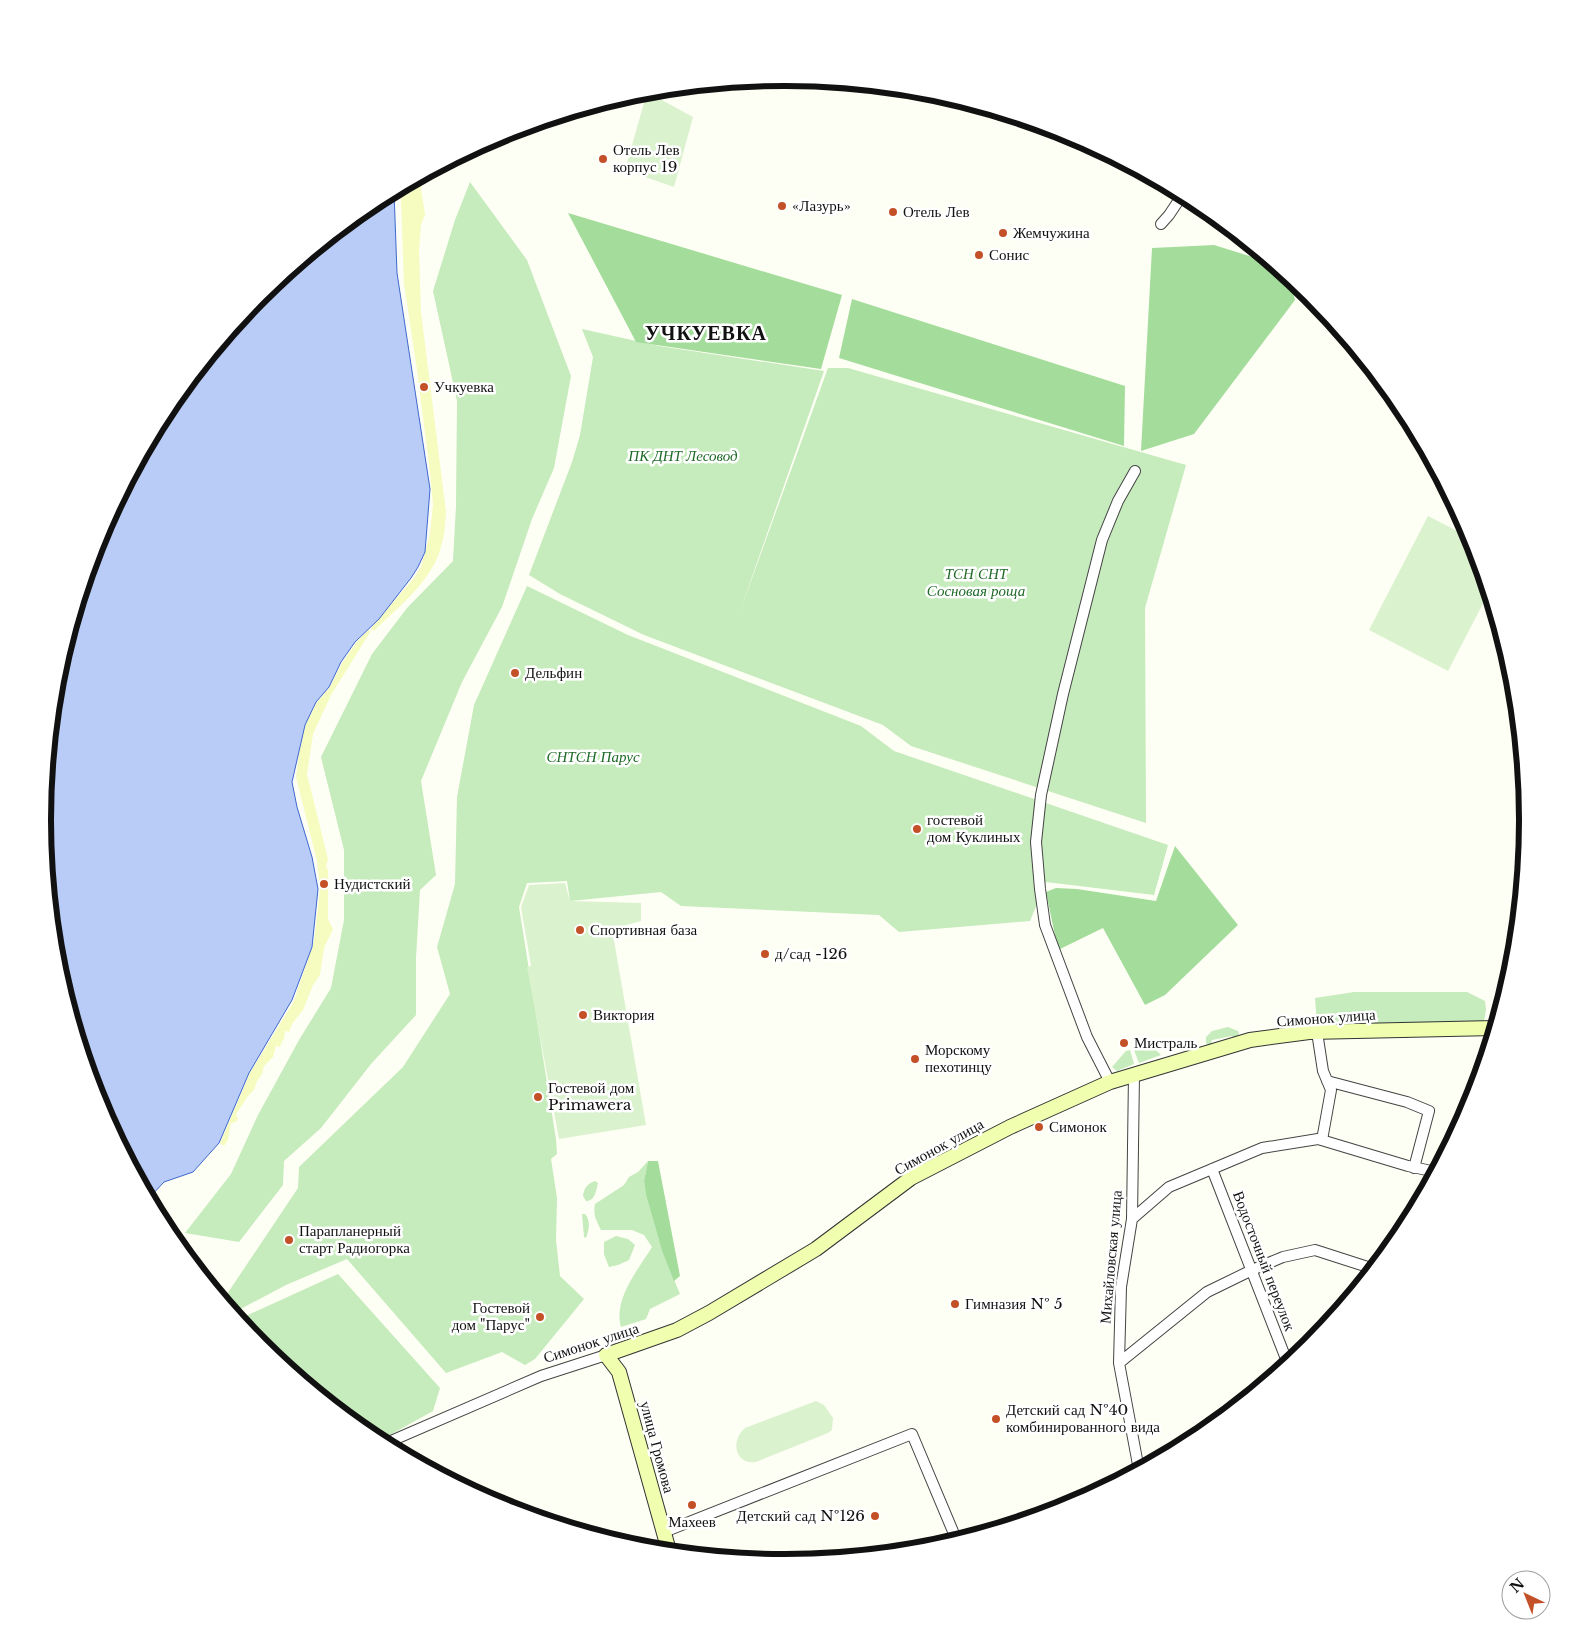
<svg xmlns="http://www.w3.org/2000/svg" width="1571" height="1640" font-family="'Libre Baskerville',serif">
<rect width="100%" height="100%" fill="#fefff4"/>
<path fill="#c6ebbc" d="M470,182L527,260L571,376L554,468L532,519L502,607L462,682L421,781L436,875L420,890L416,958V1015L371,1064L321,1128L284,1161L283,1185L239,1242L185,1233L231,1174L258,1115L299,1040L331,988L344,920V850L321,757L372,654L407,608L453,561L456,506L457,401L433,291L455,220Z
M582,329L659,346L824,371L739,614L828,368H848L1186,465L1145,608L1146,823L911,746L883,725L644,635L560,594L529,575L572,462L580,435L593,357Z
M527,586L628,635L861,726L894,751L1168,845L1154,895L1046,882L1030,921L899,932L879,915L681,906L661,892L570,901L567,881L527,883L519,907L556,1139L557,1154L551,1159L557,1198L556,1240L560,1276L584,1299L535,1359L525,1365L502,1352L446,1373L347,1259L286,1285L233,1313L223,1300L298,1188L299,1167L403,1067L450,994L437,947L455,884L457,797L474,705Z
M1354,992H1467L1485,1001L1486,1010L1484,1021L1317,1024L1315,998Z
M1228,1027L1238,1031L1239,1034L1237,1037L1234,1038L1232,1036L1212,1040L1211,1044L1208,1045L1206,1043V1037L1212,1031Z
M1150,1044L1161,1055L1139,1063L1134,1050Z
M1130,1050L1134,1064L1117,1071L1112,1067L1126,1051Z
M648,1161L644,1181L646,1195L662,1251L680,1294L650,1309L646,1319L621,1327C613,1299 638,1270 652,1247L644,1235L632,1230H601C596,1220 593,1215 595,1204L624,1185L629,1177L638,1172Z
M595,1181L598,1183C596,1191 595,1201 586,1201L583,1196C584,1188 587,1184 595,1181Z
M582,1214H585C591,1221 589,1230 586,1238L584,1237Z
M616,1236L628,1239L635,1245L629,1260L618,1265L609,1267L604,1254V1242Z
M338,1274L440,1388L433,1411L379,1441L372,1438L260,1345L239,1319Z"/>
<path fill="#a4dc9c" d="M568,213L842,295L821,369L636,342Z
M1214,245L1272,263L1289,277L1295,300L1194,434L1141,451L1152,248Z
M852,299L1125,386L1124,446L839,358Z
M1175,846L1238,925L1165,995L1145,1005L1103,928L1058,950L1046,892L1056,888L1077,889L1156,901Z
M648,1161H658L680,1276L674,1281L662,1251L646,1195L644,1181Z"/>
<path fill="#f6fbc0" d="M419,177L425,214L421,225L419,251L421,312L446,512C445,522 445,533 442,543C434,580 399,606 374,631L371,628L414,578L421,567L430,534L433,505L430,472L417,370L404,284L401,200L399,188Z
M368,630L371,631L369,634L331,695L313,734L307,774L328,859L326,867L328,870V919L333,929L324,948L320,975L313,985L303,1010L292,1024L289,1032L285,1031L284,1040L282,1041L280,1047L276,1046L273,1057L264,1066L262,1074L257,1081L254,1090L248,1096L236,1114L238,1119L236,1122L231,1123L228,1140L224,1146L220,1143L250,1073L294,1001L314,941L320,889L317,861L296,777L299,753L305,726L317,702L330,687L342,663L356,643Z"/>
<path fill="#dbf2ce" d="M647,92L693,117L674,187L625,170Z
M1428,516L1473,539L1489,592L1448,671L1369,630Z
M565,883L570,901L641,903V921L612,929L646,1125L559,1139L527,967L531,966L521,907L529,885Z
M816,1401L824,1405L833,1418L832,1430L828,1433L756,1462C735,1465 730,1441 745,1428Z"/>
<path fill="#b8ccf7" stroke="#3f68ce" d="M394,191L397,273L430,489L425,552L418,567L411,578L379,619L355,642L341,662L329,687L316,702L305,725L292,782L297,807L312,857L318,889L312,947L292,1000L249,1073L219,1143L193,1172L164,1182L149,1198L99,1104L57,965L43,820L57,675L99,535L168,407L260,294L373,202Z"/>
<g fill="none" stroke-linecap="round" stroke-linejoin="round">
<g stroke="#444" stroke-width="12">
<path id="street" d="M1161,224L1169,215L1183,194
M1317,1032L1323,1071L1331,1090L1322,1140
M1134,1074L1132,1219L1121,1287L1119,1363L1139,1470
M1327,1081L1407,1102L1429,1111L1414,1168
M1110,1082L1087,1037L1045,925L1040,889L1036,842L1041,795L1063,694L1102,540L1118,501L1135,471
M1212,1169L1288,1364
M1132,1219L1169,1187L1212,1169L1262,1148L1318,1139L1408,1166L1436,1172
M1119,1363L1207,1292L1252,1270L1283,1257L1315,1250L1374,1269
M384,1444L541,1376L606,1355
M664,1532L912,1434L957,1541"/>
</g>
<g stroke="#333" stroke-width="16">
<path id="secondary" d="M669,1551L619,1372L606,1355L677,1330L709,1313L816,1249L911,1178L1010,1127L1110,1082L1250,1040L1309,1032L1495,1028"/>
</g>
<use href="#street" stroke="#fff" stroke-width="10"/>
<use href="#secondary" stroke="#efffaf" stroke-width="14"/>
</g>
<g fill="#c35026" stroke="#fff" stroke-width="2">
<circle cx="603" cy="159" r="5"/>
<circle cx="782" cy="206" r="5"/>
<circle cx="893" cy="212" r="5"/>
<circle cx="1003" cy="233" r="5"/>
<circle cx="979" cy="255" r="5"/>
<circle cx="424" cy="387" r="5"/>
<circle cx="515" cy="673" r="5"/>
<circle cx="917" cy="829" r="5"/>
<circle cx="324" cy="884" r="5"/>
<circle cx="580" cy="930" r="5"/>
<circle cx="765" cy="954" r="5"/>
<circle cx="583" cy="1015" r="5"/>
<circle cx="1124" cy="1043" r="5"/>
<circle cx="915" cy="1059" r="5"/>
<circle cx="538" cy="1097" r="5"/>
<circle cx="1039" cy="1127" r="5"/>
<circle cx="289" cy="1240" r="5"/>
<circle cx="955" cy="1304" r="5"/>
<circle cx="540" cy="1317" r="5"/>
<circle cx="996" cy="1419" r="5"/>
<circle cx="692" cy="1505" r="5"/>
<circle cx="875" cy="1516" r="5"/>
</g>
<g text-anchor="middle" stroke-width="5" stroke-linejoin="round" paint-order="stroke">
<g font-size="15" fill="#111" stroke="#fff" text-anchor="start">
<text x="613" y="155">Отель Лев<tspan x="613" dy="17">корпус 19</tspan></text>
<text x="792" y="211">«Лазурь»</text>
<text x="903" y="217">Отель Лев</text>
<text x="1013" y="238">Жемчужина</text>
<text x="989" y="260">Сонис</text>
<text x="434" y="392">Учкуевка</text>
<text x="525" y="678">Дельфин</text>
<text x="927" y="825">гостевой<tspan x="927" dy="17">дом Куклиных</tspan></text>
<text x="334" y="889">Нудистский</text>
<text x="590" y="935">Спортивная база</text>
<text x="775" y="959">д/сад -126</text>
<text x="593" y="1020">Виктория</text>
<text x="1134" y="1048">Мистраль</text>
<text x="925" y="1055">Морскому<tspan x="925" dy="17">пехотинцу</tspan></text>
<text x="548" y="1093">Гостевой дом<tspan x="548" dy="17">Primawera</tspan></text>
<text x="1049" y="1132">Симонок</text>
<text x="299" y="1236">Парапланерный<tspan x="299" dy="17">старт Радиогорка</tspan></text>
<text x="965" y="1309">Гимназия № 5</text>
<text x="530" y="1313" text-anchor="end">Гостевой<tspan x="530" dy="17">дом "Парус"</tspan></text>
<text x="1006" y="1415">Детский сад №40<tspan x="1006" dy="17">комбинированного вида</tspan></text>
<text x="865" y="1521" text-anchor="end">Детский сад №126</text>
<text x="692" y="1527" text-anchor="middle">Махеев</text>
</g>
<g font-size="15" font-style="italic" fill="#1f6a27" stroke="#fff">
<text x="683" y="461">ПК ДНТ Лесовод</text>
<text x="976" y="579">ТСН СНТ<tspan x="976" dy="17">Сосновая роща</tspan></text>
<text x="593" y="762">СНТСН Парус</text>
</g>
<g font-size="15" fill="#111" stroke="#fff">
<text transform="translate(1326 1018) rotate(-4)" y="5">Симонок улица</text>
<text transform="translate(939 1147) rotate(-29)" y="5">Симонок улица</text>
<text transform="translate(1111 1257) rotate(-85)" y="5">Михайловская улица</text>
<text transform="translate(1264 1261) rotate(69)" y="5">Водосточный переулок</text>
<text transform="translate(591 1343) rotate(-18)" y="5">Симонок улица</text>
<text transform="translate(657 1447) rotate(75)" y="5">улица Громова</text>
</g>
<g font-size="20" font-weight="bold" letter-spacing="1" fill="#111" stroke="#fff">
<text x="706" y="340">УЧКУЕВКА</text>
</g>
</g>
<path d="M0 0H1571V1640H0ZM51 820a734 734 0 1 1 1468 0a734 734 0 1 1-1468 0Z" fill="#fff" fill-rule="evenodd"/>
<path fill="none" stroke="#111" stroke-width="6" d="M51 820a734 734 0 1 1 1468 0a734 734 0 1 1-1468 0Z"/>
<g transform="translate(1526 1595) rotate(317)"><circle r="24" fill="#ffffff" stroke="#a0a0a0"/>
<path d="M0-4L9 19L0 12L-9 19Z" fill="#c35026"/>
<text y="-8" font-size="14" font-weight="bold" text-anchor="middle" fill="#111111">N</text>
</g>
</svg>
